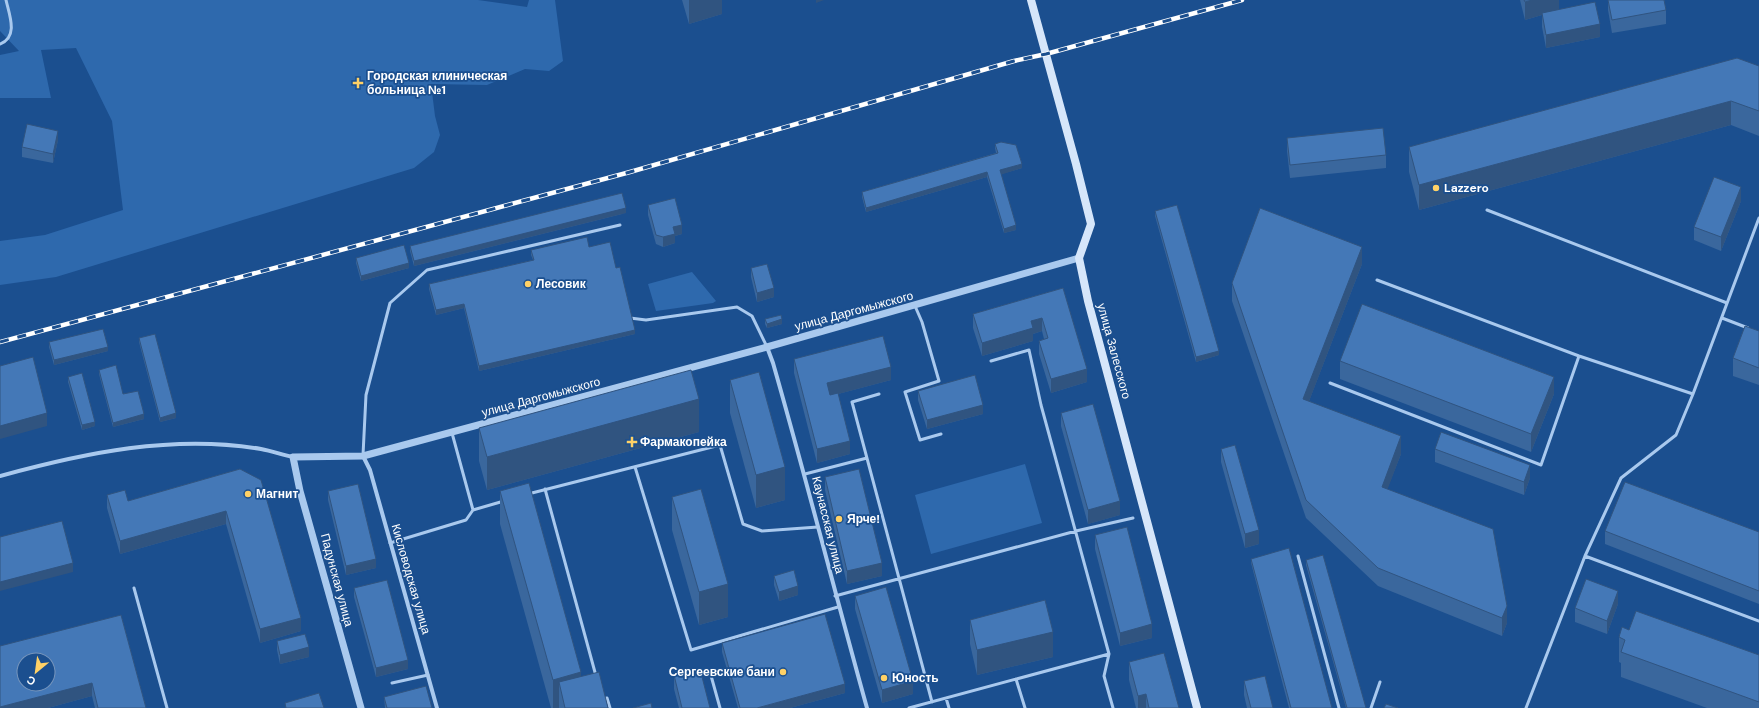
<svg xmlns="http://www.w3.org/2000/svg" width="1759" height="708" font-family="'DM Sans',sans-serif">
<rect width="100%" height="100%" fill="#1b4f8f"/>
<path fill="#2e69ad" d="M0,0H478L527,7L529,0H555L563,61L549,71L525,69L487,85L431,84L435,116L440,135L434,152L414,168L56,277L0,285V241L45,235L123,210L112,121L76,48L41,50L51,98H0V55L19,51L0,31Z
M692,272L716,301L713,303L656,311L648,284Z
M1025,464L1042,523L931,554L915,495Z"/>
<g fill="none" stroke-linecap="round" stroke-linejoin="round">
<path stroke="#a9c9ee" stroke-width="3" d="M0,44C19,37 9,14 6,0
M1487,210L1727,303
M1377,280L1579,356L1693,394L1676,435L1621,478L1585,556L1526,708
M915,306L922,322L939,381L905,392L920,440L941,434
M630,318L646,320L737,307L752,316L767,347
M1722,318L1748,328
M991,361L1029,350L1041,405L1109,654L1104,676L1113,708
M1330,383L1541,465L1579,356
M879,394L852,402L932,702
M1693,394L1759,218
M452,433L473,510L504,501
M363,455L366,395L390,303L427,270L620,225
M635,467L691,650L838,607
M805,474L867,458
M545,489L596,676
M528,494L720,445L743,524L762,531L818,527
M390,543L466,520L473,510
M1298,556L1339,708
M1585,556L1759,621
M134,588L167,708
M835,596L1076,531L1133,518
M710,672L720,708
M1016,679L1025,708
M392,683L428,675
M946,698L949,708
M603,699L607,698L610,708
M909,708L1109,654
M1371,708L1380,682"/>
<path stroke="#a9c9ee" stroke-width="4" d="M767,347L773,363C806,478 835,593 867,708
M363,456L370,470L437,708
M0,476C84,453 173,434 261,449C272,451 283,455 293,457"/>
<path stroke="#a9c9ee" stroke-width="7" d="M361,708L300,491L293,457L363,456L767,347L1079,258"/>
<path stroke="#d6e6fa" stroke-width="8" d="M1031,0L1076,164L1091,224L1079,258L1088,301L1197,708"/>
<g stroke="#fff" stroke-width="4.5">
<path id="rail" d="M0,342L630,172L1014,61L1046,54L1242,0"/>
</g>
<use href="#rail" stroke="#1b4f8f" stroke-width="3" stroke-dasharray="9" stroke-linecap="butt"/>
</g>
<path fill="#3a679d" d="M682,0H722V14L689,24Z
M1520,0H1559V10L1600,37L1546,48L1542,27V15L1525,20Z
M1608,0H1664L1666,10V24L1612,33L1608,10Z
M1759,66V136L1731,125L1419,210L1409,172V147Z
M1287,138L1386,155V168L1290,178L1287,151Z
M58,140L53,163L22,157V147Z
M995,144L1022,168L1001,174L1016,230L1004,233L987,177L866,212L862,197V192L996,153L995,148Z
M1741,201L1721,251L1694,240V227Z
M648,205L682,234L675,236V243L663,247L656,244L648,215Z
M1155,211L1219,355L1196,362L1155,216Z
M626,213L414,266L410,251V246Z
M589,247L616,268L635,334L479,371L464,308L436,315L429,289V284L533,260L531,255V250Z
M356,258L409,268L361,281L356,263Z
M1362,264L1309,401L1401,454L1387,489L1507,623L1502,636L1378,586L1306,518L1232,301V283Z
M751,268L774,297L757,302L751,277Z
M1063,288L1087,382L1051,393L1039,354V341L1044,339L1042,331L1033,334V341L982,356L973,328V314Z
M765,319L782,324L767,328L765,324Z
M1759,331V385L1733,376V358Z
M139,338L176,418L160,422L139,342Z
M49,342L108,351L54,365L49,347Z
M794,359L891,380L838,394L850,454L817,463L794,373Z
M1340,361L1554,394L1531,452L1340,379Z
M99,370L123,394L144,419L113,427L99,374Z
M68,377L95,426L82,430L68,382Z
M730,380L785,500L756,508L730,413Z
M918,391L983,414L927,429L918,400Z
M1061,413L1120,515L1088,524L1061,426Z
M479,428L699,432L487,490L479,461Z
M1221,449L1259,544L1245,548L1221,462Z
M1435,449L1530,478L1524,495L1435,462Z
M240,469L301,631L260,643L226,524L120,554L107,508V495L128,501Z
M825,477L882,576L847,584L825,490Z
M328,491L376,568L346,575L328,500Z
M500,491L581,676L608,708H551L500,524Z
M672,497L728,617L699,625L672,530Z
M1605,531L1759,532V604L1605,544Z
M1095,535L1152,638L1120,646L1095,549Z
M1251,559L1332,708H1289L1251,563Z
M1306,560L1366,708H1346L1306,565Z
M774,576L798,595L779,601L774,585Z
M354,588L408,669L376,677L354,597Z
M855,596L913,694L882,703L855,609Z
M1618,604L1607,634L1575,622V608Z
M121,615L146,708H95L92,696L48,708H0Z
M970,620L1053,657L977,675L970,644Z
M1629,630L1759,655V708H1707L1621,677V663L1619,662V637Z
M277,641L309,657L280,664L277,650Z
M722,643L845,693L790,708H738L722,652Z
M1129,662L1179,708H1136L1129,680Z
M674,675L710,708H679L674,689Z
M1244,681L1273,708H1247L1244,695Z
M384,697L432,708H385Z"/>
<path fill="#305480" d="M689,0H722V14L689,24Z
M816,0H824L816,3Z
M1532,0H1559V10L1525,20V2Z
M1600,24V37L1546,48V35Z
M1731,101V125L1419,210V185Z
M58,131V140L53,163V154Z
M1022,164V168L1000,175V170Z
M987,172V177L866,212V208Z
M1741,187V201L1721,251V237Z
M626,208V213L414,266V261Z
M682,225V234L675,236V243L663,247V237L673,227Z
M1016,225V230L1004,233V229Z
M1362,247V264L1303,417V399Z
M409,263V268L361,281V276Z
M774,288V297L757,302V293Z
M464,304V308L436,315V310Z
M1042,318V331L1033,334V341L982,356V343L1031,321Z
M782,319V324L767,328V324Z
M635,330V334L479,371V366Z
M108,347V351L54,365V360Z
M1219,351V355L1196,362V357Z
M891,367V380L827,397V383Z
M1087,369V382L1051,393V379Z
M1554,377V394L1531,452V434Z
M699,399V432L487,490V457Z
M983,405V414L927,429V420Z
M47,413V426L0,439V426Z
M176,413V418L160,422V418Z
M144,414V419L113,427V423Z
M95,422V426L82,430V425Z
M1401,436V454L1382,504V487Z
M850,441V454L817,463V449Z
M1530,465V478L1524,495V482Z
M785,467V500L756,508V475Z
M1120,501V515L1088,524V510Z
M226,511V524L120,554V541Z
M1259,530V544L1245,548V534Z
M376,559V568L346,575V566Z
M73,563V572L0,591V582Z
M882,563V576L847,584V571Z
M728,584V617L699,625V592Z
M798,586V595L779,601V592Z
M1618,591V604L1607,634V621Z
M1507,606V623L1502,636V618Z
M301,618V631L260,643V629Z
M1152,624V638L1120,646V633Z
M1053,632V657L977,675V650Z
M309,647V657L280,664V655Z
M408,660V669L376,677V668Z
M581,672V705L559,682V708H553V680Z
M913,681V694L882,703V690Z
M92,683V696L48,708H0V707Z
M845,684V693L790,708H757Z
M1146,694V708H1138V696Z"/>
<path fill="#4478b7" stroke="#305480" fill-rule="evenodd" d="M1524,0H1532L1525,2Z
M1608,0H1664L1666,10L1612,20Z
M1595,2L1600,24L1546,35L1542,13Z
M1737,58L1759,66V111L1731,101L1419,185L1409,147Z
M27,124L58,131L53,154L22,147Z
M1383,128L1386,155L1290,165L1287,138Z
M1001,142L1016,145L1022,164L1000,170L1016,225L1004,229L987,172L866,208L862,192L998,153L995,144Z
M1714,177L1741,187L1721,237L1694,227Z
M622,193L626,208L414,261L410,246Z
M675,198L682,225L673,227L675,234L663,237L656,235L648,205Z
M1177,205L1219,351L1196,357L1155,211Z
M1260,208L1362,247L1303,399L1401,436L1382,487L1493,529L1507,606L1502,618L1378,568L1306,500L1232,283Z
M587,237L589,247L610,242L616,268L620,267L635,330L479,366L464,304L436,310L429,284L534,260L531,250Z
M404,245L409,263L361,276L356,258Z
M767,264L774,288L757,293L751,268Z
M1063,288L1087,369L1051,379L1039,341L1048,338L1042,318L1031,321L1033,328L982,343L973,314Z
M1362,304L1554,377L1531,434L1340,361Z
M781,315L782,319L767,324L765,319Z
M1745,326L1759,331V368L1733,358Z
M103,329L108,347L54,360L49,342Z
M155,334L176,413L160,418L139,338Z
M883,336L891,367L827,383L830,395L838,393L850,441L817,449L794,359Z
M33,357L47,413L0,426V366Z
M116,365L123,394L138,391L144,414L113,423L99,370Z
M691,370L699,399L487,457L479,428Z
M759,372L785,467L756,475L730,380Z
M82,373L95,422L82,425L68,377Z
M975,375L983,405L927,420L918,391Z
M1093,404L1120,501L1088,510L1061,413Z
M1441,432L1530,465L1524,482L1435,449Z
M1235,445L1259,530L1245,534L1221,449Z
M240,469L261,480L301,618L260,629L226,511L120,541L107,495L125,490L128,501Z
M859,469L882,563L847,571L825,477Z
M1625,482L1759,532V591L1605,531Z
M529,483L581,672L553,680L500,491Z
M358,484L376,559L346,566L328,491Z
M701,489L728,584L699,592L672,497Z
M62,521L73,563L0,582V537Z
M1127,527L1152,624L1120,633L1095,535Z
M1289,548L1332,708H1291L1251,559Z
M1323,555L1366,708H1347L1306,560Z
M794,570L798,586L779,592L774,576Z
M1586,579L1618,591L1607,621L1575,608Z
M387,580L408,660L376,668L354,588Z
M886,587L913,681L882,690L855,596Z
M1045,600L1053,632L977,650L970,620Z
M1636,611L1759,655V702L1621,652L1625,640L1619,637L1622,627L1629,630Z
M825,614L845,684L757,708H740L722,643Z
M121,615L146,708H98L92,683L0,707V646ZM24,660H48V684H24Z
M305,634L309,647L280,655L277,641Z
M1164,653L1179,708H1149L1146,694L1138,696L1129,662Z
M700,669L710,708H682L674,675Z
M599,672L608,708H565L559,682Z
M1265,676L1273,708H1251L1244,681Z
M426,686L432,708H387L384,697Z
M319,693L324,708H286L285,703Z
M651,703L652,708H633Z
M1386,704L1398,708H1384Z"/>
<g fill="#ffd166" stroke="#1b4f8f" stroke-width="1.5">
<path d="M356 77h4v4h4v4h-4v4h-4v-4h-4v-4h4z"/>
<circle cx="1436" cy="188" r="4"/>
<circle cx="528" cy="284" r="4"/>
<path d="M630 436h4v4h4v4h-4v4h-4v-4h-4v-4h4z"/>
<circle cx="248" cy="494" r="4"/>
<circle cx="839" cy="519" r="4"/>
<circle cx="783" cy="672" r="4"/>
<circle cx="884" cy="678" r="4"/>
</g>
<g text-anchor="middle" stroke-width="3.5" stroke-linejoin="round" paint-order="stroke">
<g font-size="12" font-weight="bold" fill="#fff" stroke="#1b4f8f" text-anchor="start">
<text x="367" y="80">Городская клиническая<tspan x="367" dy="14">больница №1</tspan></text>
<text x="1444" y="192">Lazzero</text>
<text x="536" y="288">Лесовик</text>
<text x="640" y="446">Фармакопейка</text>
<text x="256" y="498">Магнит</text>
<text x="847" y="523">Ярче!</text>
<text x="775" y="676" text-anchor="end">Сергеевские бани</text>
<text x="892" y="682">Юность</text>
</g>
<g font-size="12" fill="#fff" stroke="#1b4f8f">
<text transform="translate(854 311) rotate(-15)" y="4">улица Даргомыжского</text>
<text transform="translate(1114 351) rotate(75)" y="4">улица Залесского</text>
<text transform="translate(541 397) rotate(-15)" y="4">улица Даргомыжского</text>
<text transform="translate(828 525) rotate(76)" y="4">Каунасская улица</text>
<text transform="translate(411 579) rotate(74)" y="4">Кисловодская улица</text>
<text transform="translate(337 580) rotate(75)" y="4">Падунская улица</text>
</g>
</g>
<g transform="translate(36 672) rotate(209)"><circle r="19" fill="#1b4f8f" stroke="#7695bc"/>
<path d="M0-3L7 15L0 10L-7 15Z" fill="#ffd166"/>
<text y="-6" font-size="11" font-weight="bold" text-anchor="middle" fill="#ffffff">С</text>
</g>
</svg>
